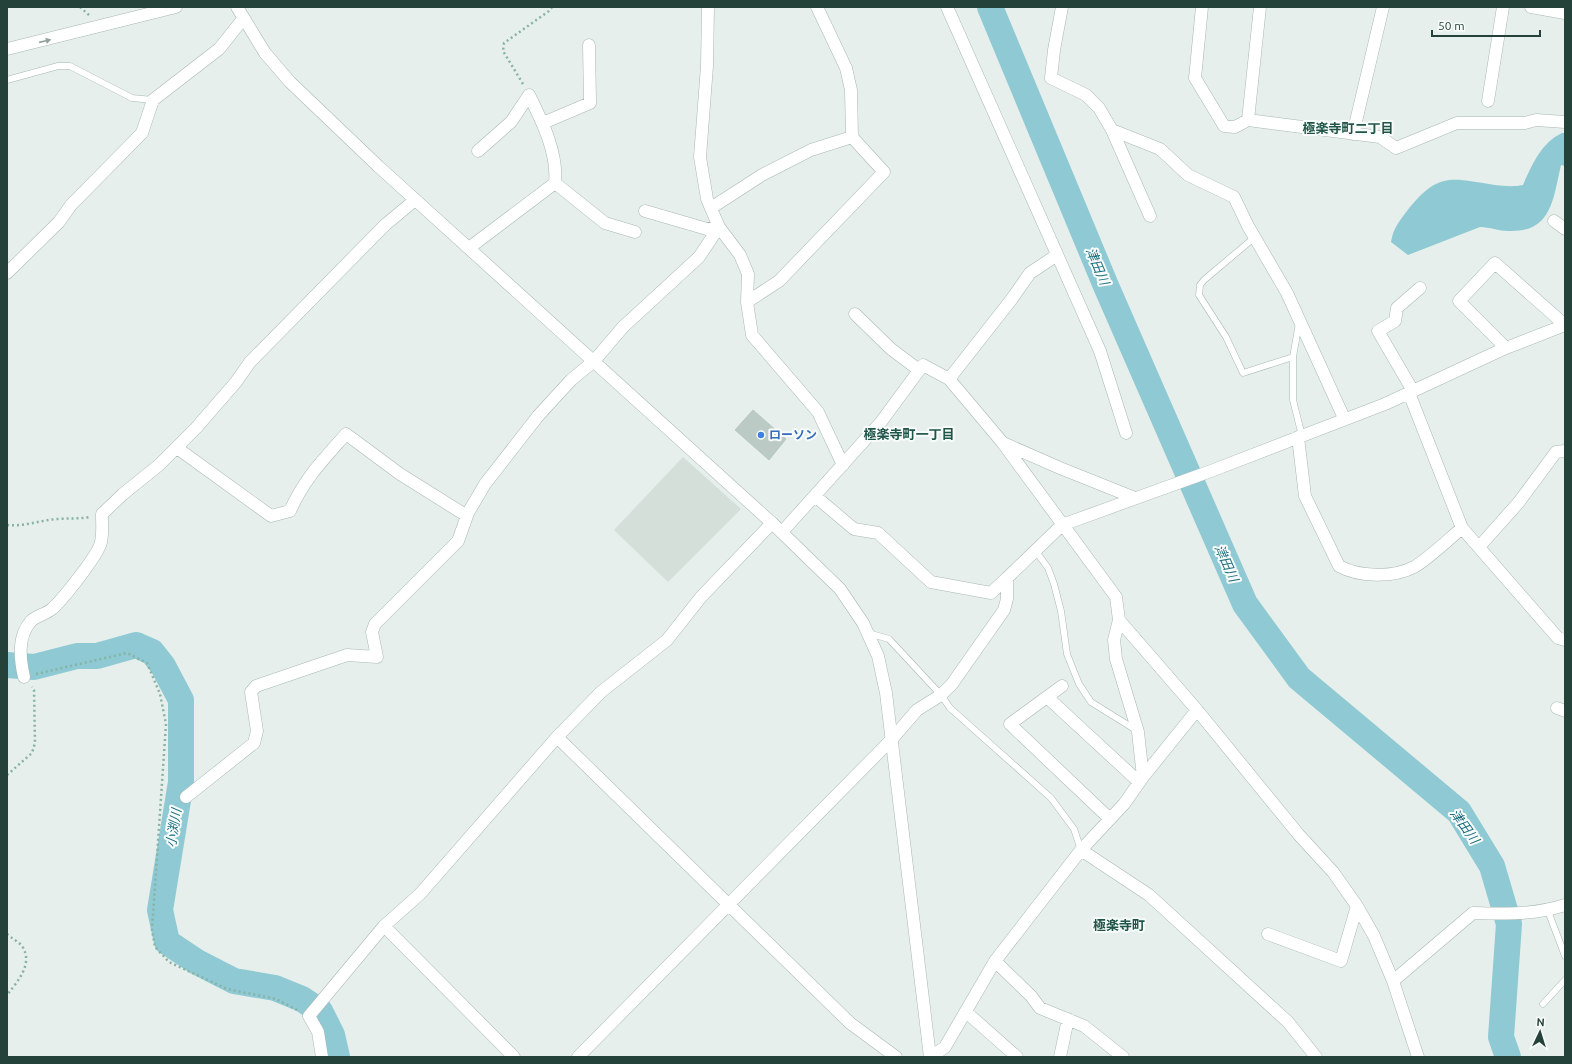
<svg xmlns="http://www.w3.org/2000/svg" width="1572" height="1064" font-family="Ubuntu,'Noto Sans JP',sans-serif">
<rect width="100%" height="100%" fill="#e6efeb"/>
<path fill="#d4dfda" d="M683,457L741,509L668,582L614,530Z"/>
<path fill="#8ec9d4" d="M1562,133H1565V166L1561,165C1553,199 1552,233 1508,231C1499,231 1490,227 1480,227L1408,255L1391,242C1393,227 1402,218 1410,207C1440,171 1453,179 1495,185C1505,186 1513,187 1523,185C1532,165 1541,143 1562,133Z"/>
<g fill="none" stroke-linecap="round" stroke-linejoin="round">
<path stroke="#8ec9d4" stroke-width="26" d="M990,7L1106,286L1245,604L1299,678L1459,812L1492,866L1509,924L1501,1037L1508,1057
M7,665L34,667L77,656H97L136,645L152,652L163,666L181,700V782L160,910L167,942L197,962L234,981L275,988L302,999L320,1011L332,1035L337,1057"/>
</g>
<path fill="#bbcac4" stroke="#b8c9c2" d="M753,410L786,439L769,460L735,430Z"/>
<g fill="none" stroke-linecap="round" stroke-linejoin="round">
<g stroke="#a8b8b2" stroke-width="7">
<path id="service" d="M7,80L58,66H70L132,98L153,100
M1255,237L1204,280L1200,285L1199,295L1226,337L1243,373L1293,357
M1299,323L1293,357V400L1302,436
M1035,550L1048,568L1054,584L1061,611L1067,654L1079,684L1091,702L1136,730
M868,633L889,639L941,695L950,708L1051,798L1074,829L1081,850
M1548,911L1565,956
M1543,1004L1565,980"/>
</g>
<g stroke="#a8b8b2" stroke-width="13">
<path id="minor" d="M708,7L707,66L700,157L707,199L719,227L740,255L748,274L747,302L752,335L818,412L843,465
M947,7L1100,351L1126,433
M1062,7L1054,50L1051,78L1086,95L1099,108L1112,130L1160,149L1188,175L1234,197L1248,226L1287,293L1344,418
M1202,7L1195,78L1224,126L1235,127L1248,120L1380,137L1396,148L1457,123H1525L1536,120L1565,122
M1531,7L1565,13
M7,49L176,7
M1488,101L1503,7
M1248,120L1260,7
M543,123L590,103L589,45
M1112,130L1150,216
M1353,134L1383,7
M555,183L605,223L635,232
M711,208L762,175L811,150L852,137
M645,211L707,229L719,227
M1554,221L1565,229
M469,248L555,183C558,153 542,121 529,95L511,122L478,151
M7,273L59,222L71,205L142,133L153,100L219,49L243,19
M747,302L779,281L884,172L852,137L851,90L846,68L817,7
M855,314L891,349L919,370
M949,379L1011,300L1030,273L1057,255
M1413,391L1378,331L1395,321L1397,308L1420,288
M1298,437L1305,496L1339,566C1359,577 1393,578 1414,567C1427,560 1449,539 1462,528L1409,393
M1003,443L1060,468L1135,498
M177,448L271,516L290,511C304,479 323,460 346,434L400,474L467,516
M815,496L854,529L878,533L931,582L991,593L1007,578
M1462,528L1558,638L1565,640
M782,532L881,422L923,365L949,379L1002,442L1116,597L1119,620L1114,640L1116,659L1138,732L1143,777L1124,804L1081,850L995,961L945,1047L931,1057
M1479,547L1519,502L1556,452L1565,451
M1119,620L1197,710L1299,835L1333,872L1357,906L1374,936L1393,981L1418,1057
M24,677C20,659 17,637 31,621C36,616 46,614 52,609C63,599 99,554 101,542C103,533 102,523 102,514L123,494L159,465L196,428L236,382L250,362L385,225L415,200
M1062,686L1010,724L1110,819
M1047,697L1139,782
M1557,708L1565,711
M557,737L850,1023L896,1057
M1143,777L1197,710
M186,797L254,743L257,731L251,692L256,686L347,655L377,657L372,632L375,624L458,541L468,513L485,484L538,416L571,380L594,361L623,327L699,257L719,227
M1081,850L1149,895L1288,1022L1316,1057
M384,926L514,1057
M1268,934L1341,961L1357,906
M995,961L1031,996L1040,1008L1084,1026L1123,1057
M1393,981L1473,913C1505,914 1534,915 1565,905
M966,1012L1017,1057
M322,1057L318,1032L309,1016L384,926L420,894L557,737L601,692L667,640L701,597L772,523
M578,1057L892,739L917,710L941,695L952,684L1004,610L1007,599V578L1062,525L1211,471L1385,404L1499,351L1506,348L1565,325L1495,263L1459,301L1506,348
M1060,1057L1068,1019"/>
</g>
<g stroke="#a8b8b2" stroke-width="13">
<path id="tertiary" d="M237,7L265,53L290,82L378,166L772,523L840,589L863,623L878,656L886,693L930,1057"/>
</g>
<path stroke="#86b3a5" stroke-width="2.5" stroke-dasharray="2 3" stroke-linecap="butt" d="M80,7L89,15
M523,84L503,51L504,43L549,11L552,7
M7,525C24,527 40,520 58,519C69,518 79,519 90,517
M36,674L127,653L147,663L160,694L166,724L152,930L155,947L169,962L227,989L276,999L299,1011
M7,775L32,753L35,743L34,690L32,687
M7,934C11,938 19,942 22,946C34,964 17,982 7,995"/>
<use href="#service" stroke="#fff" stroke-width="6"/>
<use href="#minor" stroke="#fff" stroke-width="12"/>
<use href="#tertiary" stroke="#fff" stroke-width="12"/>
</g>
<defs><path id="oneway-solid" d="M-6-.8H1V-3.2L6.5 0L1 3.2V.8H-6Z"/></defs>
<use fill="#92a09c" href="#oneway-solid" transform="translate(45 41) rotate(-13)"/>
<circle fill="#3f7fe0" stroke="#f7fbf9" stroke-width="1.5" cx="761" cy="435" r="4"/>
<g text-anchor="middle" stroke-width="4" stroke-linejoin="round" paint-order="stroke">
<g font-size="12" font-weight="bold" fill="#366cbe" stroke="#f7fbf9" text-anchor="start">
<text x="769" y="439">ローソン</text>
</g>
<g font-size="13" font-weight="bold" fill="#1f5548" stroke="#f7fbf9">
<text x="1348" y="133">極楽寺町二丁目</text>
<text x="909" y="439">極楽寺町一丁目</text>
<text x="1119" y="930">極楽寺町</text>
</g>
<g font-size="13" font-style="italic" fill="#1c6f80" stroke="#f7fbf9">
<text transform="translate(1098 266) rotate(67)" y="5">津田川</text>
<text transform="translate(1227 563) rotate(66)" y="5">津田川</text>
<text transform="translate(1465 826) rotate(54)" y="5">津田川</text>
<text transform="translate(173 828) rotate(-81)" y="5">小渕川</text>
</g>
</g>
<rect width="1572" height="1064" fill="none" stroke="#24423a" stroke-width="16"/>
<g transform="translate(1540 1032) rotate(4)" stroke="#f7fbf9" stroke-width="3" paint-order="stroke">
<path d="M0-3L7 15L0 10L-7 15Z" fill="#24423a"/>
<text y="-6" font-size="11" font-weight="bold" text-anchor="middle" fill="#24423a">N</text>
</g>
<path d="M1432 30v6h108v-6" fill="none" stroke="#24423a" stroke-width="2"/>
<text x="1438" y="30" font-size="12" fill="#24423a" stroke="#f7fbf9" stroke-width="3" paint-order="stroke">50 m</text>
</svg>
